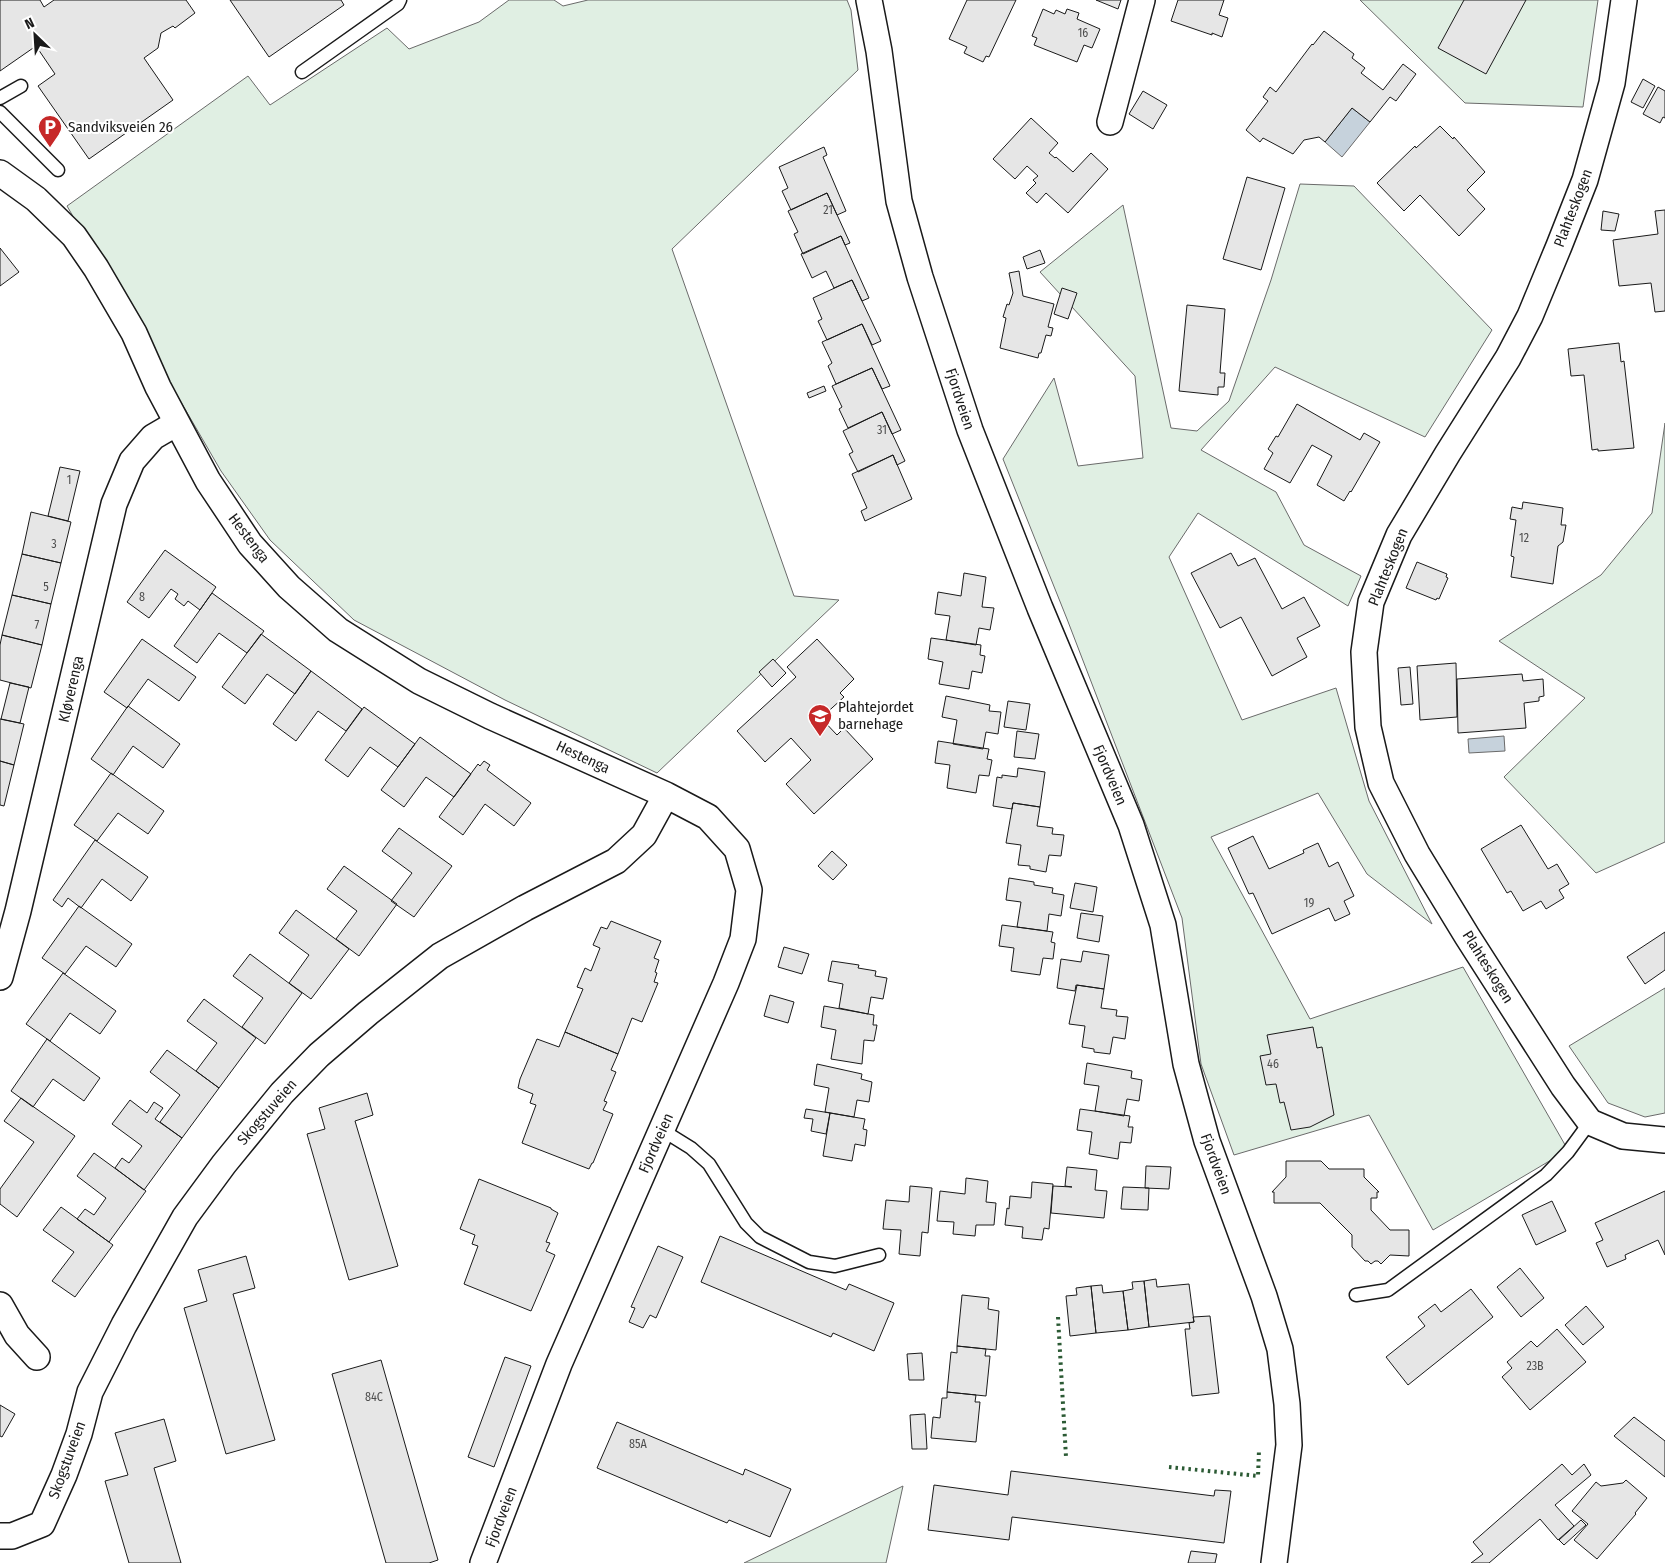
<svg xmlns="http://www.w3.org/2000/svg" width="1665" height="1563" font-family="'Fira Sans Condensed',sans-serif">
<rect width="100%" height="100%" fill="#fff"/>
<path fill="#e0efe3" stroke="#6a6a6a" d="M509,0H554L563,6L588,0H847L851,10L858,70L672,249L794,596L839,600L657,773L505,700L354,620L270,540L221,471L67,206L248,76L270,105L387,28L409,49L479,22Z
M1360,0H1598L1583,107L1465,103Z
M1300,184L1354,186L1492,330L1425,437L1275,367L1201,450L1276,492L1304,545L1361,576L1348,606L1198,513L1169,557L1242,720L1336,688L1369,801L1432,924L1367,874L1318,793L1211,837L1310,1019L1463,967L1568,1150L1433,1230L1369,1115L1234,1155L1201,1064L1182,918L1067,619L1003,459L1054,378L1078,466L1143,458L1135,376L1040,272L1123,205L1171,428L1197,431L1229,401L1271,280Z
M1665,423V842L1596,873L1504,777L1585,698L1499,641L1601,575L1652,513Z
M1665,988V1113L1645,1117L1608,1103L1569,1046Z
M903,1486L886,1563H744Z"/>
<path fill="#c6d2dc" stroke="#6a6a6a" d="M1352,108L1370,122L1342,157L1325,142Z
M1504,736L1505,751L1469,753L1468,739Z"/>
<path fill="#e6e6e6" stroke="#1a1a1a" d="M0,0H40L44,7L54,0H186L195,13L175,28L173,26L161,33L158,48L144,58L173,100L89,159L38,86L55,74L36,46L0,71Z
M230,0H341L344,5L269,57Z
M967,0H1016L989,57L986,56L983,62L964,53L967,47L949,39Z
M1096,0H1121L1118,9Z
M1178,0H1224L1219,15L1228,18L1222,37L1212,33V35L1171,21Z
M1464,0H1526L1486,74L1438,48Z
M1043,9L1054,14L1056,10L1065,14L1067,9L1079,13L1077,19L1100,29L1092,48L1084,45L1077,62L1034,45L1037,38L1032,36Z
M1324,31L1354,54L1352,58L1365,68L1361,73L1383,90L1403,64L1416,74L1396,101L1390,97L1370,122L1352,108L1325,142L1319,137L1304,140L1293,154L1263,138L1260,142L1246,130L1268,101L1263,97L1270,87L1276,92L1312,44L1313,45Z
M1643,79L1655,86L1643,108L1631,102Z
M1658,87L1665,91V118L1663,117L1660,123L1643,114Z
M1143,91L1167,105L1153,129L1129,114Z
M1031,118L1058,143L1049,153L1055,158L1056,157L1073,172L1091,153L1108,169L1068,213L1046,193L1037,203L1026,193L1036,183L1033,180L1038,176L1027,166L1015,179L993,159Z
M1440,126L1453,139L1454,137L1485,172L1467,190L1485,209L1459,236L1420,195L1404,211L1377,183L1415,146L1416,148Z
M824,147L827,155L823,157L846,211L837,215L827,193L791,210L782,191L788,188L779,167Z
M1247,177L1285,188L1261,270L1223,259Z
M827,193L850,243L845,245L841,236L803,254L794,234L798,232L788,211Z
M1665,210V311L1655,312L1651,283L1619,286L1613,240L1658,234L1655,211Z
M1603,211L1619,214L1615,231L1601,230Z
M841,236L869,298L862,301L852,280L834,288L826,271L812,278L801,254Z
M0,248L19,272L0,286Z
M1040,250L1045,263L1027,269L1023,257Z
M1019,271L1023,296L1054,304L1048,327L1053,328L1051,336L1046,335L1041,353H1039L1038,358L1000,348L1006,318L1003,317L1007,304L1009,305L1013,293L1009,273Z
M852,280L881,341L872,345L862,324L827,340L818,321L822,319L813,298Z
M1062,288L1077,293L1068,319L1054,314Z
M1187,305L1225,309L1220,373H1225L1224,387H1218V395L1179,391Z
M862,324L890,386L882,389L872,368L836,384L828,366L832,363L822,342Z
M1619,343L1621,362L1624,361L1634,448L1598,451V449L1592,450L1584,375L1571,376L1568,349Z
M872,368L901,430L892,434L882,412L848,428L839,409L842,407L832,386Z
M824,386L826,391L809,398L807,393Z
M1297,404L1360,440L1364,433L1380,442L1351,492L1350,491L1344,501L1317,485L1332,456L1312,445L1290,483L1264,469L1273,453L1268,449L1276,436L1278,437Z
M882,412L905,461L897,465L893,455L858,472L849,454L853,452L843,431Z
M893,455L912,499L865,521L861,511L867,508L852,474Z
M60,467L80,471L68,521L48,516Z
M1523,502L1563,508L1561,525H1566L1563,542L1558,546L1553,584L1511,577L1514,557L1511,556L1516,520L1510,519L1512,507L1522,509Z
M31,512L71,522L61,563L22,554Z
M165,550L216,587L200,610L188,601L184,606L175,599L178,594L171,589L149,618L127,602Z
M1231,553L1238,566L1255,558L1282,609L1304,597L1320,626L1297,638L1307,657L1272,676L1241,617L1220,628L1191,573Z
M22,554L61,563L51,604L12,595Z
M1417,562L1447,574L1446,577L1448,578L1439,599L1437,598L1436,600L1406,588Z
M964,573L986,577L982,607L994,608L990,630L979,628L976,645L946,640L950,616L935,614L938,592L961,596Z
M212,593L264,631L247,653L219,633L197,663L174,646Z
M12,595L51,604L42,645L2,635Z
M261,634L311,671L295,694L267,674L245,704L222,687Z
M2,635L42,645L31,688L0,680V645Z
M931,638L981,645L980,655L985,656L982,673L972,671L969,689L939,684L943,662L928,659Z
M142,639L196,677L179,701L148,679L127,708L104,692Z
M817,639L854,679L840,693L844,697L821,718L837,735L844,728L873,759L814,814L786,784L811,760L791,738L765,762L737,731L796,677L787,667Z
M773,659L786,673L772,687L759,672Z
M1456,663L1457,717L1420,720L1417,666Z
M1410,667L1413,704L1401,705L1398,668Z
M311,671L362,709L346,731L318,711L296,741L273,724Z
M1522,674L1523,681L1543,679L1544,696L1539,697V701L1524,703L1526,728L1458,733L1457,679Z
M10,683L29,687L20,723L1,719Z
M946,696L990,705L989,711L1001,712L998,734L986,732L983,749L953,744L957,720L942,717Z
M1008,701L1030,704L1026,730L1004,727Z
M128,706L180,744L163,768L133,746L113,775L91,759Z
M364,707L415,744L398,767L370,747L348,777L325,760Z
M0,719L24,724L14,765L0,761Z
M1017,731L1039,734L1035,759L1014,757Z
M420,737L471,774L454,797L426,777L404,807L381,790Z
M938,741L989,749L987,759L992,760L989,776L979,775L976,793L947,788L950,765L935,763Z
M0,761L14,765L4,806L0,805Z
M484,761L490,765L487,770L531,803L514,826L485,804L463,835L439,817L478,764L480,766Z
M1018,768L1045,772L1040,807L1013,803L1012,809L993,806L997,777L1002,778V775L1017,777Z
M111,773L164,811L148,834L118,813L97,841L74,825Z
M1013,803L1040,807L1037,826L1053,828L1052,834L1064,835L1061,856L1049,855L1046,872L1030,869V866L1018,865L1021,845L1006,843Z
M1521,825L1548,869L1557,864L1569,884L1559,890L1564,898L1546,909L1541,901L1523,911L1511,891L1507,893L1481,849Z
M399,828L452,866L414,917L391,901L412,873L382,851Z
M1253,836L1269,869L1304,853L1303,850L1318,843L1329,867L1338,862L1354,896L1344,901L1350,914L1335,921L1329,908L1272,934L1253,893L1249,894L1228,848Z
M95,840L148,877L131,901L102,879L81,908L68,898L62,907L53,900Z
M832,851L847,865L833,880L818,866Z
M344,866L397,904L359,956L336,939L357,911L327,889Z
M1009,878L1034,882V885L1053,888L1052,893L1064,895L1061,916L1049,914L1047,931L1017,927L1021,902L1006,900Z
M1075,883L1097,887L1093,912L1070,908Z
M79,906L132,944L116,967L86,946L65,974L42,958Z
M296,910L349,949L311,999L289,983L309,955L279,933Z
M1081,913L1103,916L1099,942L1077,938Z
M611,921L661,941L654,958L659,960L655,972L657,973L654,982L658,983L642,1022L632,1018L618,1054L565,1032L583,989L577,987L585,968L591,971L600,948L593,945L601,927L607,929Z
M1002,925L1053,932L1051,942L1055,943L1053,959L1043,958L1040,975L1011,971L1014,948L999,946Z
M1665,932V970L1645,984L1627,957Z
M784,947L809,954L802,974L778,967Z
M1083,951L1109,955L1104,989L1076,985L1075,991L1057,988L1061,959L1081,962Z
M250,954L302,993L265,1044L242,1027L263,998L233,976Z
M832,961L859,965L858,968L876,971L875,976L887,978L883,999L871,997L868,1014L839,1008L843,984L828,981Z
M63,973L116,1011L100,1034L70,1013L50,1041L26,1024Z
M1077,985L1104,989L1101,1008L1117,1010L1116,1016L1128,1017L1125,1039L1113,1037L1110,1054L1094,1052V1049L1082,1047L1085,1026L1069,1024Z
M770,995L794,1002L788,1023L764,1016Z
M204,999L256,1038L219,1088L196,1071L217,1043L187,1021Z
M824,1006L874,1015L873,1025H877L874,1041L864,1040L862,1064L831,1059L836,1030L821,1027Z
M1313,1027L1317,1048L1322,1047L1334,1115L1310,1127L1291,1130L1284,1102L1280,1103L1276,1084L1266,1085L1260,1056L1271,1054L1267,1035Z
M565,1032L618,1054L611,1070L616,1072L604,1101L607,1102L603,1110L613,1114L593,1163H592L589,1169L522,1143L536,1105L530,1103L533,1094L518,1088L520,1079L537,1039L559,1047Z
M47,1039L100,1078L84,1101L53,1079L33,1107L11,1091Z
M167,1050L219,1088L182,1138L160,1122L180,1095L150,1072Z
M1087,1063L1132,1071L1131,1078L1142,1080L1139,1101L1127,1099L1124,1116L1095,1111L1099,1086L1084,1084Z
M817,1064L862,1074L861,1079L872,1082L869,1102L857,1100L854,1117L825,1112L829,1088L814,1085Z
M367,1093L373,1115L355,1121L398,1266L349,1280L307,1134L325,1129L319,1108Z
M21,1098L75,1136L17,1217L0,1204V1189L34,1142L4,1121Z
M130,1100L147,1113L154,1102L163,1108L155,1119L182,1138L144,1190L115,1168L122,1158L129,1163L142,1146L112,1124Z
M806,1109L830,1113L826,1134L811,1131L813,1119L804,1118Z
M1080,1109L1130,1116L1128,1127H1133L1131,1143L1120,1142L1118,1159L1089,1154L1092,1132L1077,1130Z
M830,1113L865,1119L863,1129L867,1130L865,1146L855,1144L852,1161L823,1156Z
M94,1153L146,1191L109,1242L77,1219L85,1209L94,1215L106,1198L77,1176Z
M1286,1161H1321L1329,1169H1364V1177L1379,1192H1377V1198H1371V1210L1390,1230H1409V1256L1390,1255L1381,1264L1378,1261H1375L1371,1264L1368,1261H1365L1352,1247V1235L1320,1203H1274V1192H1272L1286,1177Z
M1146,1166L1171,1167L1169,1189L1145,1188Z
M1067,1167L1097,1170L1095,1190L1107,1191L1104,1218L1051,1213L1053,1186L1072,1187L1065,1186Z
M966,1178L988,1181L986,1202L996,1203L994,1225H976L975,1236L953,1234L954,1222L937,1221L940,1191L965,1194Z
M479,1179L551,1208V1209L558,1213L546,1242L550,1243L546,1251L555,1255L531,1311L464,1284L478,1246L472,1244L475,1235L460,1229Z
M1032,1182L1053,1184L1049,1229L1044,1228L1042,1240L1022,1238L1023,1227L1005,1225L1007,1208L1009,1209L1010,1196L1031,1198Z
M910,1186L932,1188L928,1233L922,1232L920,1256L899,1254L901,1230L883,1229L886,1200L909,1202Z
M1123,1187L1149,1188L1148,1210L1121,1209Z
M1665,1191V1255L1658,1240L1625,1255L1626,1259L1607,1267L1596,1243L1603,1240L1595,1223Z
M1552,1201L1566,1231L1536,1245L1522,1215Z
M61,1207L113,1245L75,1297L52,1281L74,1252L43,1230Z
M720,1236L846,1290L849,1284L894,1303L874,1351L833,1333L831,1337L701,1282Z
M658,1246L683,1257L656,1318L650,1315L643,1328L629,1322L635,1308L631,1307Z
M246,1256L255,1288L233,1294L275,1440L226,1454L184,1308L207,1301L198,1270Z
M1520,1268L1544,1298L1521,1317L1497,1287Z
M1156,1279L1157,1287L1189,1284L1194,1322L1149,1327L1144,1281Z
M1144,1281L1149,1327L1128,1330L1123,1291L1133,1289L1132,1282Z
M1102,1285L1103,1293L1123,1291L1128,1330L1096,1333L1091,1286Z
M1091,1286L1096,1333L1070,1336L1066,1296L1077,1295L1076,1288Z
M1471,1289L1493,1317L1408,1385L1386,1357L1425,1326L1418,1317L1435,1304L1441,1312Z
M962,1295L989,1298L988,1309L999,1311L996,1350L957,1346Z
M1586,1306L1604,1327L1583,1345L1565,1325Z
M1210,1316L1219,1393L1192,1396L1185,1329H1190L1189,1323L1194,1322L1193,1317Z
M1557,1329L1586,1362L1530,1410L1502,1377L1512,1368L1507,1362L1531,1341L1537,1347Z
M957,1346L986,1349L985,1356H990L986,1396L947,1392L951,1352L957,1353Z
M922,1353L924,1380H909L907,1354Z
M505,1357L531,1366L494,1467L468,1457Z
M381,1360L438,1560L429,1563H386L332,1374Z
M947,1392L976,1395L975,1402H980L976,1442L931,1438L933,1417L940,1418L942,1398H947Z
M0,1405L15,1414L2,1437L0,1436Z
M925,1414L927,1449H912L910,1415Z
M1634,1417L1665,1441V1477L1614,1436Z
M164,1419L176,1461L154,1468L181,1563H129L105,1481L128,1475L115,1433Z
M617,1422L743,1475L745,1469L791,1489L770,1537L729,1520L727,1523L597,1468Z
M1562,1464L1572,1475L1584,1464L1591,1475L1555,1505L1574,1526L1558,1540L1540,1519L1489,1563H1471L1483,1554L1473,1542Z
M1011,1471L1214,1496L1215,1490L1231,1491L1224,1543L1012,1517L1009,1540L928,1530L934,1485L1008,1495Z
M1626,1480L1647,1498L1635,1513L1636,1514L1597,1559L1574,1540L1588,1524L1572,1511L1596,1482L1601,1486L1623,1483Z
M1581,1520L1586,1525L1564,1545L1559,1540Z
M1191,1551L1217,1554L1215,1563H1188Z"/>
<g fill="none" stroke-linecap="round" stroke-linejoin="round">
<g stroke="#1a1a1a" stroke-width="15">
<path id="service" d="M302,72L398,4L400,0
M0,98L21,86
M0,112L58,170
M662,1130L691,1148L709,1164L746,1223L760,1237L809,1262L835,1266L879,1255
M1356,1295L1388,1290L1546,1175L1568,1152L1590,1122"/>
</g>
<g stroke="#1a1a1a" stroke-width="28">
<path id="minor" d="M869,0L879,51L899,201L920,277L970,430L1040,608L1131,825L1163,925L1186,1064L1207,1141L1264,1296L1280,1349L1287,1404L1289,1445L1274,1563
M1624,0L1612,83L1585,180L1559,246L1530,316L1508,358L1448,453L1399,535L1371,602L1364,652L1368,727L1381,783L1417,854L1467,936L1563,1086L1590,1122L1623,1136L1665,1140
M1110,122L1142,0
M0,173L36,199L74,236L96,268L134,333L158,387L208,481L250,544L289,587L338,630L419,681L490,716L666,795L708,817L737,849L749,890L743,939L726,983L559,1364L483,1563
M0,977L18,911L114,504L132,461L153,437L177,423
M0,1305L17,1335L37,1357
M0,1536H12L42,1524L64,1475L79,1434L90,1392L124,1325L185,1217L224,1164L282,1093L319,1055L368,1013L440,956L525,908L616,861L644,835L666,795"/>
</g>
<use href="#service" stroke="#fff" stroke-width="12"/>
<use href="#minor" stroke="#fff" stroke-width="25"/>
<path stroke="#2b5a34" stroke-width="4" stroke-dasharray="2.5 4" stroke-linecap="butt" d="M1058,1317L1066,1457
M1169,1467L1258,1476L1259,1450"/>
</g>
<defs>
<g id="parking-pin" transform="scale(1.25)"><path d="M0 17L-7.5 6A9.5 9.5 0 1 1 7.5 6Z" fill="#c62828" stroke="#fff"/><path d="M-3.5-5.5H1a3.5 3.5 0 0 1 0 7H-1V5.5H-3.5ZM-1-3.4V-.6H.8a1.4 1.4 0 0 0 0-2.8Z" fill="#fff"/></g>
<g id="school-pin" transform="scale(1.25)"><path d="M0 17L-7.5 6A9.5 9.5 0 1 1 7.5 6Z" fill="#c62828" stroke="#fff"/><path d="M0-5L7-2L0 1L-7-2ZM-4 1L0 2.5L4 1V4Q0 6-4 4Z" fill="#fff"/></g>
</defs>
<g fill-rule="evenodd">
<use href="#parking-pin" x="50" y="127"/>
<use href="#school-pin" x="820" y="716"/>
</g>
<g text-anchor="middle" stroke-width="4" stroke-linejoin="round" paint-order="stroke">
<g font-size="12" fill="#4d4d4d">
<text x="1083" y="37">16</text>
<text x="828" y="214">21</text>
<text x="882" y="434">31</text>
<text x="69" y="484">1</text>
<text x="1524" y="542">12</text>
<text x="54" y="548">3</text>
<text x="46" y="591">5</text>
<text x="142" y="601">8</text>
<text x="37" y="629">7</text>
<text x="1309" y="907">19</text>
<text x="1273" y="1068">46</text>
<text x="1535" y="1370">23B</text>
<text x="374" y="1401">84C</text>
<text x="638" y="1448">85A</text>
</g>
<g font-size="15" fill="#1a1a1a" stroke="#fff" text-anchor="start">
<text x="68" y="132">Sandviksveien 26</text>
<text x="838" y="712">Plahtejordet<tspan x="838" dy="17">barnehage</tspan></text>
</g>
<g font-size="15" fill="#1a1a1a" stroke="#fff">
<text transform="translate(1573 208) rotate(-69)" y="5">Plahteskogen</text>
<text transform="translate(960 399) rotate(72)" y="5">Fjordveien</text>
<text transform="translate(249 538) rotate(53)" y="5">Hestenga</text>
<text transform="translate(1388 567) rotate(-68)" y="5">Plahteskogen</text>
<text transform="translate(71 689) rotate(-77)" y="5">Kløverenga</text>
<text transform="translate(583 757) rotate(25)" y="5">Hestenga</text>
<text transform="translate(1110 775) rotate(67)" y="5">Fjordveien</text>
<text transform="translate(1488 967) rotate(58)" y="5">Plahteskogen</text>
<text transform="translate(267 1112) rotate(-49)" y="5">Skogstuveien</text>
<text transform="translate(656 1143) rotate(-66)" y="5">Fjordveien</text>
<text transform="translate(1216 1164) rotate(70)" y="5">Fjordveien</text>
<text transform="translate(67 1460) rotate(-70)" y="5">Skogstuveien</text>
<text transform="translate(501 1517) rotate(-69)" y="5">Fjordveien</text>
</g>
</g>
<g transform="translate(35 35) rotate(335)" stroke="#ffffff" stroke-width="4" paint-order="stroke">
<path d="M0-4L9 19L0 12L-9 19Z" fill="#1a1a1a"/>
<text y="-8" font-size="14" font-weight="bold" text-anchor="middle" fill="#1a1a1a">N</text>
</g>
</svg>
